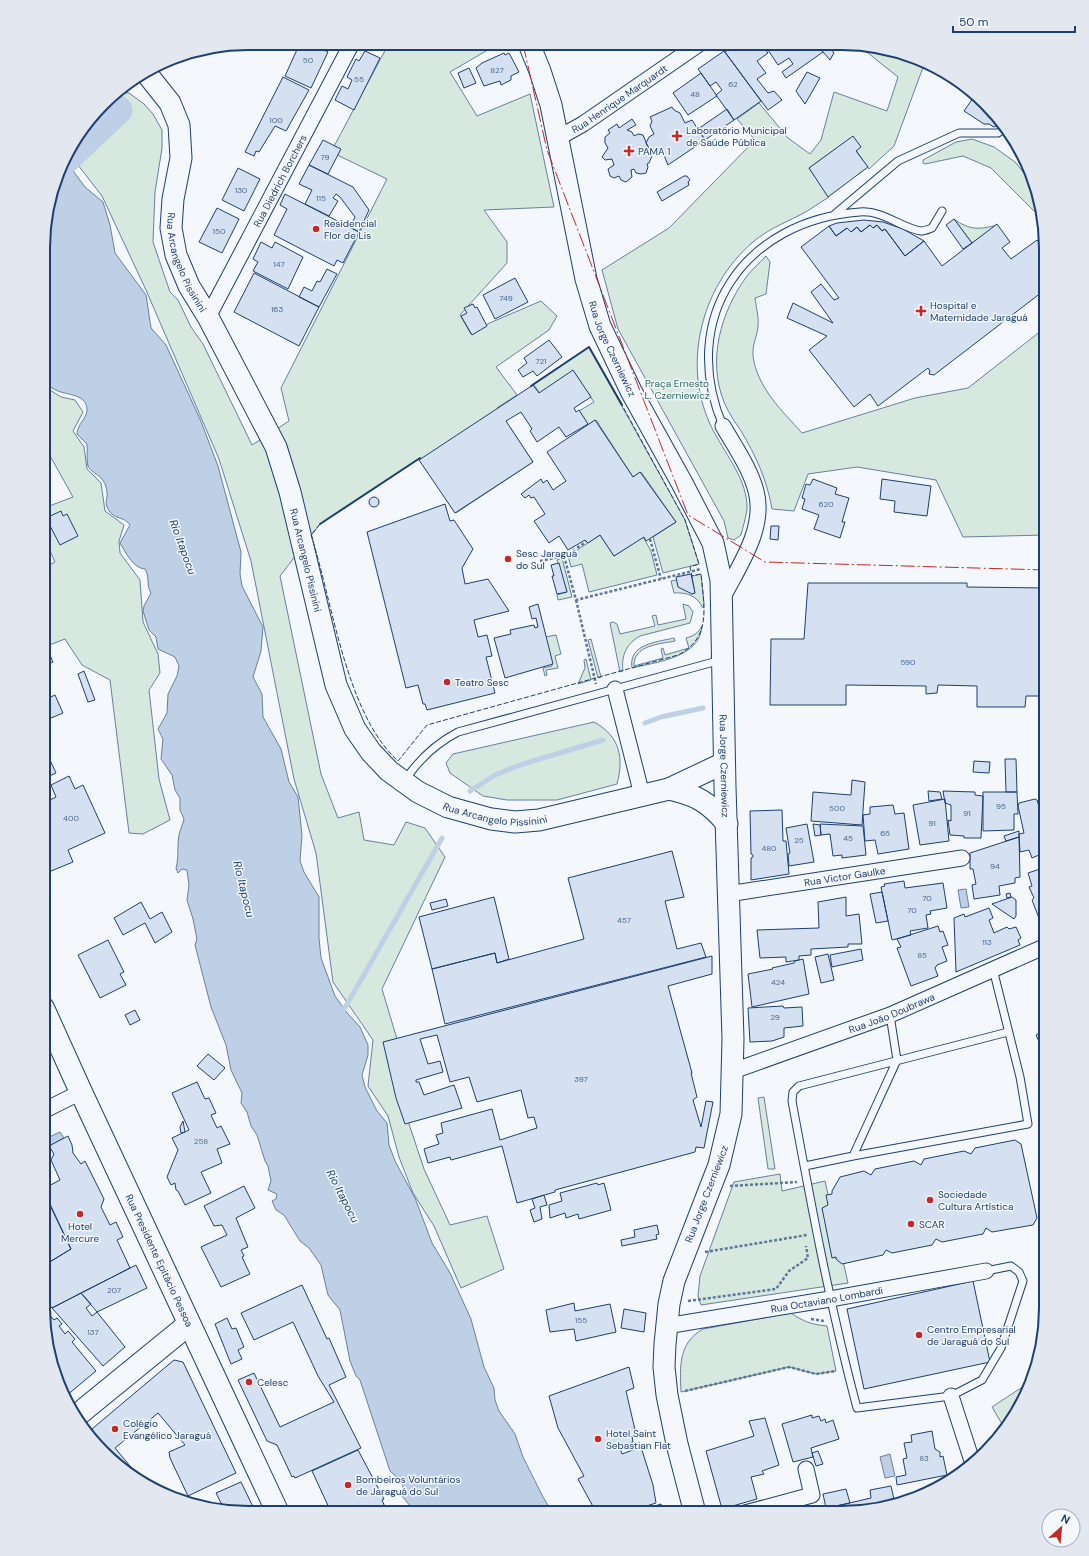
<svg xmlns="http://www.w3.org/2000/svg" width="1089" height="1556" font-family="'DM Sans',sans-serif">
<rect width="100%" height="100%" fill="#f4f7fb"/>
<path fill="#d7e8df" stroke="#687fa3" d="M389,43L498,44L450,72L477,116L530,94L554,207L484,210L507,242V263L460,315L471,334L485,325L541,301L557,316L549,330L496,367L517,395L497,408L533,462L456,513L419,459L320,524L280,576L321,774L338,818L359,812L364,840L394,845L406,822L425,828L445,857L382,989L397,1039L395,1082L424,1169L450,1225L487,1216L504,1269L461,1288L434,1226L413,1193L399,1157L388,1116L368,1086L373,1040L333,982L316,853L294,779L251,561L219,459L146,290L102,196L68,152L70,146L116,92L129,93L144,104L153,114L162,130V148L155,192L153,242L170,292L178,300L191,327L203,344L252,445L289,421L281,388L387,179L331,152Z
M858,45H868L919,59L925,62L894,146L869,169L849,140L809,168L829,197C819,203 810,210 800,215C784,223 767,230 753,242C700,287 680,369 714,432C726,455 748,481 747,509C746,517 743,527 741,535L734,540L728,538L724,521L618,329L602,270L669,228L755,140L737,119L759,103L788,138L810,154L821,140L834,92L887,111L898,77Z
M972,139L994,147L1015,162L1036,188L1042,219L991,168L963,156L925,164L923,163V160L956,142Z
M954,219C969,230 979,230 997,225L972,243Z
M766,256L770,262L766,294L755,298C756,307 759,317 758,326C758,335 752,343 753,356C757,387 782,411 802,433L915,398L968,388L1046,327V535L963,537L936,480L857,467L808,474L794,511L772,509C767,480 756,456 741,431C735,422 728,412 724,402C707,360 721,311 747,276C752,269 760,263 766,256Z
M589,347L685,520L699,564L663,573L653,537L676,522L641,472L633,477L596,420L588,425L579,411L594,402L573,371L540,393L533,384Z
M45,387L61,397L75,400L83,412L73,431L84,447L87,469L101,483L105,511L124,525L119,541L120,553L140,580L143,622L158,654L160,673L149,690L159,779L170,820L143,834L129,833L110,680L82,665L65,639L44,647V568L55,562L44,537V508L73,497L44,445Z
M600,535L614,556L643,537L651,551L657,575L589,592L582,564L571,567L568,556Z
M562,558L572,597L558,600L557,595L567,592L557,560Z
M701,574L704,604L703,608C697,596 687,592 674,593L671,581L677,580L692,594L695,593L692,576Z
M683,604L689,606L693,612L690,623L640,636C626,644 621,656 623,671L620,672L610,623L613,622L617,624L620,634L655,626L652,616L656,615L658,625L686,619Z
M702,626C700,658 656,662 632,668C628,644 657,642 674,638L675,641C660,644 633,645 634,666L663,658L661,649L663,648L665,655L689,648L686,638C694,636 698,633 702,626Z
M556,635L561,654L555,656L558,668L546,670L547,675L545,676L543,668L552,666L545,637Z
M591,639L601,677L598,678L588,640Z
M586,659L591,680L578,684L585,668L584,660Z
M594,722C620,736 624,758 617,784L557,800H507L483,796L450,773L446,763L453,754Z
M764,1097L775,1169H768L758,1098Z
M780,1174L782,1191L825,1181L848,1283L701,1305L698,1296L700,1276L734,1182Z
M791,1313C802,1321 813,1325 827,1326L836,1371L816,1374L789,1367L681,1392C680,1367 678,1343 703,1329Z
M1041,1345C1035,1374 1025,1407 1005,1429L992,1407L1027,1384Z"/>
<path fill="#bed0e5" stroke="#687fa3" d="M65,160L85,187L103,202L110,225L115,253L146,295L151,328L166,345L200,419L218,466L241,552L240,574L242,586L263,627L261,651L253,677L262,694L263,717L281,749L289,782L298,797L302,835L300,861L304,872L319,897V938L321,958L335,996L348,1014L360,1027L368,1045V1055L362,1075L365,1087L377,1111L387,1123L389,1145L395,1161L415,1198L432,1243L450,1273L471,1319L484,1367L494,1388L495,1400L499,1411L515,1434L523,1457L543,1497L552,1512H415L402,1496L403,1485L401,1481L390,1471L360,1380L356,1376L350,1361L340,1310L328,1295L321,1265L309,1248L300,1241L284,1215L276,1210L272,1201L276,1199L277,1194L268,1190L271,1181L268,1166L265,1161L257,1135L251,1126L247,1112L241,1103L242,1093L231,1070L226,1045L211,1007L195,945L197,939L193,919L187,900L189,885L187,870L182,869L178,873L176,868C179,857 177,846 179,835C180,830 183,824 184,819L180,810V798L175,790L172,775L161,759L163,739L158,729L167,713L168,694L177,676L179,666L175,657L158,649L156,637L149,630L143,611L144,606L151,593C146,585 150,577 145,569C133,568 126,553 120,543L130,525C125,517 115,519 110,512C103,503 108,500 107,492C105,474 91,474 88,466C86,460 88,451 87,444L77,434C77,425 86,419 87,411C88,394 67,395 58,391C53,389 48,386 45,382V221Z
M966,889L969,907L961,908L958,890Z
M60,1132L64,1138L49,1146L47,1151L43,1152V1140Z
M890,1454L895,1476L885,1478L880,1457Z"/>
<g fill="none" stroke-linecap="round" stroke-linejoin="round">
<path stroke="#bed0e5" stroke-width="5" d="M645,723L661,717L703,708
M470,791L495,775L520,765L603,740
M340,1011L345,1008L442,838"/>
<path stroke="#bed0e5" stroke-width="29" d="M66,159L118,110"/>
</g>
<path fill="#d5e0f0" stroke="#1d3f73" d="M300,43H310L328,52L311,88L285,76Z
M736,44H761L768,53L757,61L766,73L757,79L768,93L774,91L782,100L768,110L725,52Z
M764,44L817,45L823,52L786,78L782,72L793,64L789,58L778,65Z
M817,45H834L830,48L834,53L830,60Z
M365,51L380,58L354,110L335,100L342,86L348,89L352,80L347,77L356,59L359,61Z
M724,51L761,101L734,120L716,95L722,90L716,82L710,86L698,69Z
M504,53L505,55L509,53L519,72L511,76V80L501,85L500,81L484,86L476,68L482,63Z
M469,68L476,83L464,88L458,73Z
M807,72L820,78L805,104L796,91Z
M701,73L717,96L688,115L673,93Z
M283,77L309,90L286,131L275,126L259,152L256,151L254,156L245,152Z
M973,98L977,100L979,98L995,113L1002,123L994,127L989,124H984L964,111Z
M672,107L674,110L680,113L685,123L692,120L705,140L668,165L661,148L655,150L652,149L648,147L646,143L649,137L654,134L650,126L652,121L650,117Z
M727,109L734,120L705,140L698,129Z
M632,119L636,125L627,130L632,132L634,136L638,134L643,135L648,147L652,149L650,150L652,156L649,163L647,164L648,167L646,173L641,174L636,173L634,169L631,170L632,177L626,182L621,180L619,176L614,178L610,176L608,169L614,165L612,159L605,160L602,157L608,148L605,143V137L610,133L608,130L617,124L619,128Z
M853,136L861,147L856,151L868,167L828,197L809,168Z
M323,140L341,149L328,174L309,165Z
M309,165L353,187L369,210L359,232L350,227L355,217L340,197L336,194L333,198L338,201L329,216L305,204L312,190L299,184Z
M238,168L260,179L244,211L222,200Z
M684,176H687L690,180L688,182L689,185L662,201L657,192Z
M285,194L359,232L343,263L337,260L334,266L274,235L287,209L280,205Z
M217,208L239,219L222,253L199,242Z
M954,219L972,243L963,249L946,225Z
M864,220L883,222L903,229L924,241L905,256L885,229L882,231L877,225L873,228L870,225L861,232L857,227L851,232L847,228L836,236L829,226L837,223Z
M997,224L1010,242L1002,248L1011,259L1037,240L1046,251V289L934,375L929,374L930,371L928,368L878,406L870,394L854,407L809,350L827,336L787,318L793,303L833,323L811,292L821,284L834,300L839,298L801,247L829,226L836,236L847,228L851,232L857,227L861,232L870,225L873,228L877,225L882,231L885,229L905,256L924,241L942,266Z
M261,242L272,248L275,242L303,257L288,289L253,271L258,262L253,259Z
M327,269L337,274L319,307L299,297L304,287L312,291L317,281L320,282Z
M254,273L319,307L299,346L234,312Z
M515,278L528,302L495,319L483,295Z
M473,304L475,308L477,307L487,326L472,335L461,316L467,313L464,308Z
M549,340L562,357L537,376L533,371L523,377L518,370L527,363L524,358Z
M573,370L591,397L574,408L576,412L579,410L588,424L566,437L559,427L537,442L530,431L532,429L521,412L506,421L533,462L455,513L419,460L533,385L539,393Z
M595,420L633,477L640,472L676,522L646,541L644,537L614,556L600,535L588,543L585,540L568,550L559,536L549,543L534,521L545,514L534,497L531,498L529,495L525,498L521,494L541,479L543,483L547,480L553,490L566,481L547,452Z
M813,479L837,488L835,494L849,498L842,522H845L840,538L814,529L819,515L802,509L805,499L802,498L806,484L810,485Z
M882,479L931,486L927,516L894,512L895,501L880,499Z
M369 502a5 5 0 1 1 10 0a5 5 0 1 1-10 0Z
M445,504L450,521L454,520L473,549L462,568L465,584L488,579L509,611L474,620L478,637L487,635L492,656L486,657L495,693L427,710L425,704H423L418,685L406,688L367,532Z
M61,511L63,516L67,514L78,536L60,545L46,518Z
M771,526H779L778,540L770,539Z
M559,563L567,592L557,594L552,576H554L551,565Z
M691,574L695,593L692,594L678,587L676,577Z
M808,583H967V587L1046,588V704H1039V696H1026L1025,707H977V686L938,685L937,693L926,694V686L846,685V705H770L771,639H804Z
M538,604L553,664L505,678L494,638L511,634L510,630L534,625L535,628L538,627L536,618L532,619L529,607Z
M46,646L53,662L44,666V647Z
M84,671L95,700L88,702L78,674Z
M55,695L63,713L44,721V700Z
M44,747L56,773L45,778L44,776Z
M1005,759H1016L1017,792H1006Z
M974,761L990,762L989,773L973,772Z
M69,776L75,789L83,785L105,833L68,850L73,862L51,871L44,856V803L56,797L51,785Z
M852,780L865,782L862,825L811,821L813,792L851,795Z
M928,791L940,792L942,799L929,801Z
M943,791L975,792V795L983,796L981,838H964V836L950,835L948,820L951,821V805L945,803Z
M983,792H1017L1018,814H1014V830L983,831Z
M945,799L949,841L920,845L913,805Z
M1035,799L1037,800L1046,829V852L1032,858L1029,850L1020,852L1019,834L1024,833L1018,806L1019,803Z
M893,805L895,814L904,813L909,849L878,854L875,840L865,841L863,815L870,814V807Z
M782,810L783,841H786L789,874L751,880V858L753,857V855L751,854L750,811Z
M807,824L814,862L789,866L788,854L790,853L786,828Z
M813,824L820,825L821,835L815,836Z
M820,824L863,826L866,855L842,858V855L833,856L830,834L821,835Z
M1019,831V837L1006,841L1004,836Z
M1019,837L1020,877L1015,878V883L999,886L1000,895L974,899L972,885L976,884L973,869H970V853Z
M672,851L684,897L665,901L677,949L701,943L706,957L445,1024L432,969L495,953L497,963L584,939L568,878Z
M1046,867V925L1042,926L1032,900L1034,898L1029,887L1032,886L1028,873Z
M904,881L905,888L943,883L947,908L930,911L931,914L926,915L928,928L910,931L911,935L892,940L881,887L885,886L884,884Z
M882,892L888,921L876,923L870,894Z
M1010,893L1011,897L1007,898L1006,894Z
M494,897L509,959L497,963L495,953L432,969L419,917Z
M846,897V916L859,914L862,944H848V947L811,949V955L799,956V960L786,962V957L760,958L757,930L819,928L818,902Z
M1012,897L1016,900V916L1014,919L992,904Z
M446,899L448,906L432,910L430,903Z
M141,902L150,919L162,912L172,932L155,943L145,923L123,935L114,918Z
M989,908L993,918L989,920L994,933L1007,927L1009,929L1016,927L1021,938L1018,940L1020,945L956,972L954,918L964,914L965,917Z
M938,926L940,932L943,931L948,945L942,947L947,961L937,965L935,968L938,976L911,986L897,948L901,947L897,939Z
M108,940L124,972L120,974L126,985L100,998L78,955Z
M861,949L863,960L832,967L830,955Z
M828,954L834,980L821,983L815,957Z
M712,956V974L668,986L692,1073H691L697,1097L693,1100L701,1127L706,1101L713,1102L704,1148L696,1147L695,1152L555,1190V1192L517,1203L502,1146L451,1160L450,1157L428,1163L424,1149L439,1144L436,1135L443,1133L441,1123L492,1109L500,1140L537,1128L534,1117L528,1118L521,1090L477,1102L469,1077L450,1082L437,1035L420,1039L428,1064L440,1061L443,1072L416,1080V1082H419L424,1095L454,1085L462,1108L405,1124L396,1098L383,1042Z
M803,959L809,994L752,1007L748,974L773,969L772,968L794,963L795,961Z
M783,1006L784,1008L802,1007L803,1026L784,1028V1037L772,1041L750,1042L748,1008Z
M135,1010L140,1020L130,1025L125,1015Z
M1046,1030V1057L1036,1035Z
M208,1054L225,1068L214,1080L197,1066Z
M197,1082L205,1099L209,1098L216,1113L211,1115L217,1128L221,1126L230,1144L217,1149L222,1163L201,1172L211,1193L185,1205L178,1191L176,1190L175,1183L171,1185L167,1177L178,1150L172,1138L189,1130L172,1093Z
M183,1121L185,1132L181,1133L180,1127Z
M68,1136L72,1145L73,1153L81,1164L85,1161L104,1199L101,1207L110,1225L116,1222L123,1237L117,1240L130,1268L52,1308L43,1295V1266L71,1249L43,1189L60,1180L51,1160L54,1154L49,1146Z
M1015,1140L1021,1144L1037,1218L1033,1225L992,1232L986,1228L983,1234L942,1242L936,1239L932,1245L892,1253L886,1250L883,1255L842,1264L836,1259V1257L832,1258L822,1208L828,1205L826,1195L832,1194V1191L840,1177L864,1171L871,1175L875,1169L914,1161L921,1165L924,1159L964,1151L971,1154L975,1148Z
M43,1170L50,1183L43,1186Z
M597,1183L598,1185L604,1183L611,1210L579,1219L578,1214L566,1218L565,1213L550,1218L549,1205L562,1201L560,1193Z
M244,1186L255,1208L236,1218L248,1247L241,1250L244,1256L242,1257L250,1274L221,1287L201,1247L227,1235L222,1225L214,1226L204,1206Z
M43,1191L71,1249L43,1266V1246L49,1243L43,1230Z
M544,1195L547,1205L540,1207L542,1219L534,1222L530,1210L535,1208L532,1199Z
M657,1225L659,1234L656,1235L657,1239L622,1246L621,1240L635,1237L634,1230Z
M136,1265L147,1288L97,1312L81,1293Z
M973,1281L990,1362L864,1389L847,1309Z
M302,1285L327,1339L329,1338L346,1377L329,1385L361,1448L295,1478L294,1476L292,1477L277,1445L267,1441L238,1380L254,1373L280,1427L334,1402L318,1376L293,1322L254,1340L241,1313Z
M81,1293L91,1304L86,1308L92,1316L97,1312L125,1347L103,1366L52,1308Z
M574,1303L575,1311L610,1304L616,1332L576,1341L574,1329L550,1332L546,1310Z
M43,1307L54,1320L57,1318L62,1324L59,1326L65,1334L68,1331L75,1339L72,1342L96,1371L66,1396L61,1390L47,1348Z
M624,1309L646,1313L644,1332L621,1328Z
M227,1318L232,1329L236,1328L244,1347L238,1350L242,1359L231,1364L215,1324Z
M174,1360L183,1362L236,1473L188,1496L170,1458L169,1452L185,1445L158,1413L115,1448L140,1478L139,1480L123,1471L86,1434Z
M629,1367L634,1388L626,1391L636,1434L632,1436L633,1442L620,1448L622,1454L641,1447L653,1485L656,1503L628,1512H604L602,1510L596,1512L578,1479L584,1476L558,1428L549,1396Z
M812,1415V1418L819,1416L821,1421L825,1419L826,1423L833,1420L839,1439L811,1448L813,1457L793,1462L782,1424Z
M765,1418L779,1465L762,1471L764,1474L751,1477L757,1499L722,1509L706,1451L754,1436L749,1421Z
M932,1431L935,1449L940,1452V1457L943,1456L947,1475L897,1485L896,1477L906,1475L903,1459L907,1458L904,1443L912,1442L911,1435Z
M358,1450L384,1499L382,1500L387,1512H331L312,1471Z
M818,1451L823,1464L816,1466L812,1453Z
M241,1482L255,1511H225L216,1493Z
M891,1486L895,1504L881,1509L841,1513H820L819,1510L871,1498L870,1490Z
M846,1489L850,1503L826,1508L823,1494Z
M201,1502L203,1506L195,1504Z
M661,1504L664,1513L636,1512Z
M819,1510L820,1513H808Z"/>
<g fill="none" stroke-linecap="round" stroke-linejoin="round">
<g stroke="#1d3f73" stroke-width="9">
<path id="lane" d="M835,214L898,161L959,133H998L1005,128
M723,426C677,317 745,220 860,212C883,210 901,228 921,231C924,231 929,229 932,228L942,211
M408,776C422,756 437,743 458,732L721,660
M853,1156L897,1060L890,1015
M805,1166L853,1156L1028,1124L1020,1077L993,969
M986,1271L1011,1266L1019,1272L1023,1281L1001,1348L982,1380L951,1396L857,1408C830,1307 811,1204 792,1101L793,1092L799,1086L1008,1032"/>
</g>
<g stroke="#1d3f73" stroke-width="17">
<g id="street">
<path id="s1" d="M558,138L583,124L699,44"/>
<path id="s2" d="M208,317L352,43"/>
<path d="M723,597C739,566 766,528 756,491C750,468 735,447 723,426"/>
<path d="M615,689L642,795"/>
<path id="s3" d="M728,894L962,858"/>
<path id="s4" d="M733,1071L890,1015L1046,946"/>
<path d="M43,1111L81,1092"/>
<path id="s5" d="M666,1326L830,1299L986,1271"/>
<path d="M951,1396L973,1464"/>
<path d="M745,1513L812,1495L806,1469"/>
</g>
</g>
<g stroke="#1d3f73" stroke-width="23">
<g id="secondary">
<path id="s6" d="M529,44L540,71L551,105L586,279L600,326L631,391L682,483L713,543L721,580L725,787L733,1039L731,1114L719,1165L674,1281L669,1304L665,1344L664,1367L667,1395L677,1444L695,1513"/>
<path id="s7" d="M147,74L170,103L179,125L181,158L173,199L171,228L176,255L189,286L208,317L276,447L290,492L336,685L355,729L371,752L389,771L418,792L448,807L491,819L515,822L539,820L669,789L724,763"/>
<path d="M669,789C696,795 709,802 727,824"/>
</g>
</g>
<g stroke="#1d3f73" stroke-width="24">
<path id="primary" d="M75,1417L189,1324"/>
</g>
<g stroke="#1d3f73" stroke-width="24">
<g id="highway">
<path id="s8" d="M43,1008L81,1092L277,1511"/>
</g>
</g>
<path stroke="#5e769c" stroke-width="2.5" stroke-dasharray="3 2" stroke-linecap="butt" d="M650,539L661,579
M564,556L576,600L701,569
M540,561L564,556L586,542
M576,600L596,684
M730,1186L797,1182
M705,1252L807,1235
M688,1301L776,1289L789,1271L808,1258L806,1246
M811,1319L824,1321
M685,1391L789,1367L816,1374L836,1371"/>
<use href="#lane" stroke="#f4f7fb" stroke-width="7"/>
<use href="#street" stroke="#f4f7fb" stroke-width="15"/>
<use href="#secondary" stroke="#f4f7fb" stroke-width="21"/>
<use href="#primary" stroke="#f4f7fb" stroke-width="22"/>
<use href="#highway" stroke="#f4f7fb" stroke-width="22"/>
<path stroke="#1d3f73" stroke-width="1" stroke-dasharray="5 2" stroke-linecap="butt" d="M320,524L311,535C333,603 346,714 398,761L427,725L678,655C712,638 704,606 701,574L692,576L690,567L699,564L685,520L622,405"/>
<path stroke="#1d3f73" stroke-width="2" d="M531,386L589,347L622,405
M320,524L420,458"/>
<path stroke="#c62828" stroke-width="1" stroke-dasharray="14 3 2 3" stroke-linecap="butt" d="M523,44L547,150L688,515L765,562L1046,570"/>
</g>
<g fill="#c62828" stroke="#f4f7fb" stroke-width="1.5">
<path d="M675 130h4v4h4v4h-4v4h-4v-4h-4v-4h4z"/>
<path d="M627 145h4v4h4v4h-4v4h-4v-4h-4v-4h4z"/>
<circle cx="316" cy="229" r="4"/>
<path d="M919 305h4v4h4v4h-4v4h-4v-4h-4v-4h4z"/>
<circle cx="508" cy="559" r="4"/>
<circle cx="447" cy="682" r="4"/>
<circle cx="930" cy="1200" r="4"/>
<circle cx="80" cy="1214" r="4"/>
<circle cx="911" cy="1224" r="4"/>
<circle cx="919" cy="1335" r="4"/>
<circle cx="249" cy="1382" r="4"/>
<circle cx="115" cy="1429" r="4"/>
<circle cx="598" cy="1439" r="4"/>
<circle cx="348" cy="1485" r="4"/>
</g>
<g text-anchor="middle" stroke-width="3" stroke-linejoin="round" paint-order="stroke">
<g font-size="8" fill="#4b6792">
<text x="308" y="63">50</text>
<text x="497" y="73">827</text>
<text x="359" y="82">55</text>
<text x="733" y="87">62</text>
<text x="695" y="97">48</text>
<text x="276" y="123">100</text>
<text x="325" y="160">79</text>
<text x="241" y="193">130</text>
<text x="321" y="201">115</text>
<text x="219" y="234">150</text>
<text x="279" y="267">147</text>
<text x="506" y="301">749</text>
<text x="277" y="312">163</text>
<text x="541" y="364">721</text>
<text x="826" y="507">620</text>
<text x="908" y="665">590</text>
<text x="1001" y="809">95</text>
<text x="837" y="811">500</text>
<text x="967" y="816">91</text>
<text x="71" y="821">400</text>
<text x="932" y="826">91</text>
<text x="885" y="836">65</text>
<text x="848" y="841">45</text>
<text x="799" y="843">25</text>
<text x="769" y="851">480</text>
<text x="995" y="869">94</text>
<text x="927" y="901">70</text>
<text x="912" y="913">70</text>
<text x="624" y="923">457</text>
<text x="987" y="945">113</text>
<text x="922" y="958">85</text>
<text x="778" y="985">424</text>
<text x="775" y="1020">29</text>
<text x="581" y="1082">397</text>
<text x="201" y="1144">258</text>
<text x="114" y="1293">207</text>
<text x="581" y="1323">155</text>
<text x="93" y="1335">137</text>
<text x="924" y="1461">83</text>
</g>
<g font-size="10" fill="#1d3f73" stroke="#f4f7fb">
<text dy="4" stroke="none"><textPath href="#s1" startOffset="73">Rua Henrique Marquardt</textPath></text>
<text dy="4" stroke="none"><textPath href="#s2" startOffset="154">Rua Diedrich Borchers</textPath></text>
<text dy="4" stroke="none"><textPath href="#s7" startOffset="202">Rua Arcangelo Pissinini</textPath></text>
<text dy="4" stroke="none"><textPath href="#s6" startOffset="317">Rua Jorge Czerniewicz</textPath></text>
<text dy="4" stroke="none"><textPath href="#s7" startOffset="526">Rua Arcangelo Pissinini</textPath></text>
<text dy="4" stroke="none"><textPath href="#s6" startOffset="760">Rua Jorge Czerniewicz</textPath></text>
<text dy="4" stroke="none"><textPath href="#s7" startOffset="874">Rua Arcangelo Pissinini</textPath></text>
<text dy="4" stroke="none"><textPath href="#s3" startOffset="118">Rua Victor Gaulke</textPath></text>
<text dy="4" stroke="none"><textPath href="#s4" startOffset="169">Rua João Doubrawa</textPath></text>
<text transform="translate(706 1194) rotate(-69)" y="4">Rua Jorge Czerniewicz</text>
<text dy="4" stroke="none"><textPath href="#s8" startOffset="278">Rua Presidente Epitácio Pessoa</textPath></text>
<text dy="4" stroke="none"><textPath href="#s5" startOffset="163">Rua Octaviano Lombardi</textPath></text>
</g>
<g font-size="10" fill="#1d3f73" stroke="#f4f7fb" text-anchor="start">
<text x="686" y="134">Laboratório Municipal<tspan x="686" dy="12">de Saúde Pública</tspan></text>
<text x="638" y="155">PAMA 1</text>
<text x="324" y="227">Residencial<tspan x="324" dy="12">Flor de Lis</tspan></text>
<text x="930" y="309">Hospital e<tspan x="930" dy="12">Maternidade Jaraguá</tspan></text>
<text x="516" y="557">Sesc Jaraguá<tspan x="516" dy="12">do Sul</tspan></text>
<text x="455" y="686">Teatro Sesc</text>
<text x="938" y="1198">Sociedade<tspan x="938" dy="12">Cultura Artística</tspan></text>
<text x="919" y="1228">SCAR</text>
<text x="80" y="1230" text-anchor="middle">Hotel<tspan x="80" dy="12">Mercure</tspan></text>
<text x="927" y="1333">Centro Empresarial<tspan x="927" dy="12">de Jaraguá do Sul</tspan></text>
<text x="257" y="1386">Celesc</text>
<text x="123" y="1427">Colégio<tspan x="123" dy="12">Evangélico Jaraguá</tspan></text>
<text x="606" y="1437">Hotel Saint<tspan x="606" dy="12">Sebastian Flat</tspan></text>
<text x="356" y="1483">Bombeiros Voluntários<tspan x="356" dy="12">de Jaraguá do Sul</tspan></text>
</g>
<g font-size="10" fill="#2c6c60" stroke="#f4f7fb">
<text x="677" y="387">Praça Ernesto<tspan x="677" dy="12">L. Czerniewicz</tspan></text>
</g>
<g font-size="11" font-style="italic" fill="#1d3f73" stroke="#f4f7fb">
<text transform="translate(183 547) rotate(70)" y="4">Rio Itapocu</text>
<text transform="translate(244 889) rotate(76)" y="4">Rio Itapocu</text>
<text transform="translate(343 1196) rotate(63)" y="4">Rio Itapocu</text>
</g>
</g>
<path d="M0 0H1089V1556H0ZM248 50H841A198 198 0 0 1 1039 248V1308A198 198 0 0 1 841 1506H248A198 198 0 0 1 50 1308V248A198 198 0 0 1 248 50Z" fill="#e3e8f0" fill-rule="evenodd"/>
<path fill="none" stroke="#1d3f73" stroke-width="2" d="M248 50H841A198 198 0 0 1 1039 248V1308A198 198 0 0 1 841 1506H248A198 198 0 0 1 50 1308V248A198 198 0 0 1 248 50Z"/>
<g transform="translate(1061 1528) rotate(27)"><circle r="19" fill="#f4f7fb" stroke="#9eadc5"/>
<path d="M0-3L7 15L0 10L-7 15Z" fill="#c62828"/>
<text y="-6" font-size="11" font-weight="bold" text-anchor="middle" fill="#1d3f73">N</text>
</g>
<path d="M953 26v6h122v-6" fill="none" stroke="#1d3f73" stroke-width="2"/>
<text x="959" y="26" font-size="12" fill="#1d3f73" stroke="#f4f7fb" stroke-width="3" paint-order="stroke">50 m</text>
</svg>
